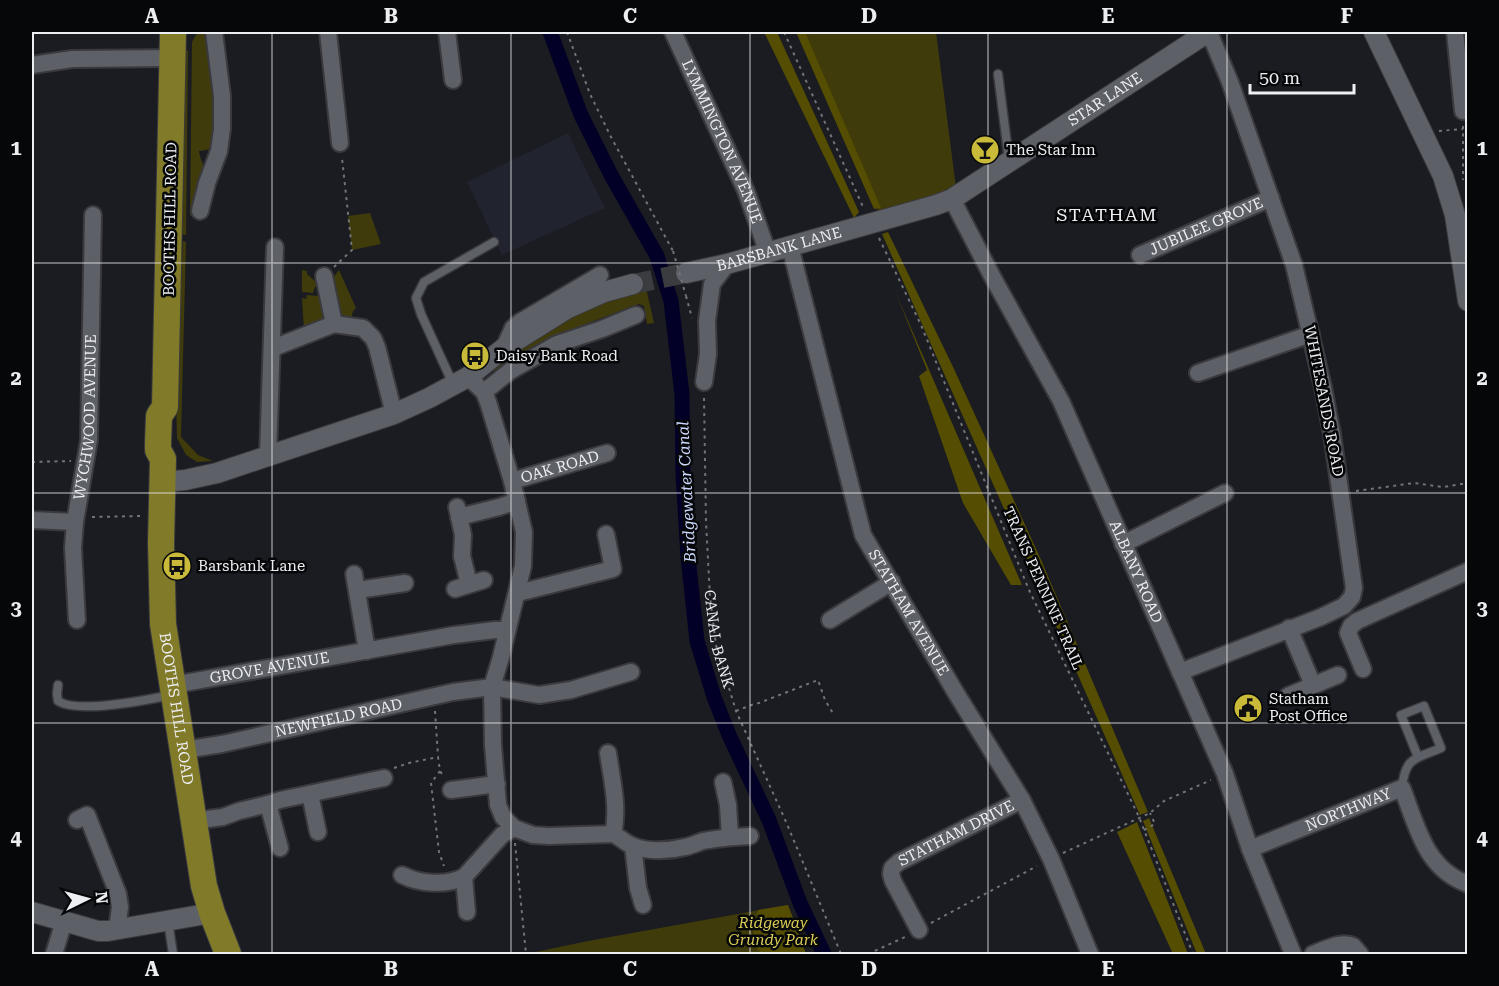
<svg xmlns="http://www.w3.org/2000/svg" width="1499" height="986" font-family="'Roboto Serif',serif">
<rect width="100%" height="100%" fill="#1a1c21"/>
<path fill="#21242f" d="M568,133L605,208L502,255L467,182Z"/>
<path fill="#403b0b" d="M208,32L216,114L212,149L199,151C200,159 204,164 204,171L190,217L192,42L197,33Z
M803,32H936L956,188L880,215Z
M184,50L188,51L186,235L181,234Z
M370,213L381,244L352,250L348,216Z
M183,241L186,242L181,437L198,455L213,461L197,462L186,455L177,438L176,397Z
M302,270L307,271V274L320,286L315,287L313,293L302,292Z
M339,270L356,308L353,311L351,319H339L332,279Z
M646,288L654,323L647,324L644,306L639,304L567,331L532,349L499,370L492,371L491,368L565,319L594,305Z
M307,295L320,296L326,318L322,324L304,329L302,298L306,299Z
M788,905L806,954H526L588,941Z"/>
<path fill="#554d01" d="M764,32H777L859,212L854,218Z
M796,32H805L881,208L874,209Z
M888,232L954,369L1042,562L1148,812L1140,815L882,234Z
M895,291L1022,585H1011L963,503L919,376L927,370Z
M1149,818L1206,954H1197L1143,821Z
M1137,822L1188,954H1173L1117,832Z
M788,905L806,954H762L752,944L758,910Z"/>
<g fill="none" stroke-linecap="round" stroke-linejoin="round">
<path stroke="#030027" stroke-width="15" d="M550,32L581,115L611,175L657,256L671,301L682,394L683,474L688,557L697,641L714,697L729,735L769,820L800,903L824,954"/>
<path stroke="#3a3c40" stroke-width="20" stroke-dasharray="20 10" stroke-linecap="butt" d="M633,284L686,273"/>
<g stroke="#39393e" stroke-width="11">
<path id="service" d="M998,74L1009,160
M453,384L421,314L416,298L424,282L494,242
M58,685L57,694L58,701C78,714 147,700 171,695
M1402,788C1405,757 1415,759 1441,748L1424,706L1401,715L1418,757
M168,921L173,954"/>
</g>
<g stroke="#39393e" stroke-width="20">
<g id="minor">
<path d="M328,32L340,143"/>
<path d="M447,32L453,80"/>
<path id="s2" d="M673,32L746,191L768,253"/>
<path d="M1455,32L1463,111"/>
<path d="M32,65L72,59L173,58"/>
<path id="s3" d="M952,199L992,276L1061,401L1225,774L1250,849L1293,954"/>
<path d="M200,211L207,183L219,151L222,129V96L214,32"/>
<path id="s4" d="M790,246L863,535L956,693L1022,800L1051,859L1090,954"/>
<path id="s5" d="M1140,255L1271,198"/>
<path d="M324,276L334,324"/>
<path d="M273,348L334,324L363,328L373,338L377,347L394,414"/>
<path d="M504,348L513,328L520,322L600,275"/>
<path d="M1198,373L1311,334"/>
<path d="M468,377L484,392L488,402L512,481L524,532L523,566L501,657L492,687L493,745L498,805L503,817L514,828L533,835L549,836L613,834C620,837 625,843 633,846C648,852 669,851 685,847C691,846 697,843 703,841C718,838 734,837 750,836"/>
<path d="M704,382L708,354L707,321L712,284L727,264"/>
<path d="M484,392L510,371L557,344L602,329L636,315"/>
<path d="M268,456L275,247"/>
<path id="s6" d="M512,481L607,453"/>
<path d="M457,507L463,535L462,556L469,584"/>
<path d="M459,517L499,507L517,501"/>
<path d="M32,520L75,522"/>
<path d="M1123,544L1225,493"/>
<path d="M354,574L367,651"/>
<path d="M455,589L484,580"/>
<path d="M358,590L405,583"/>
<path d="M518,593L613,569L606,534"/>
<path id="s7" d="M77,620L73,548L75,522L89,440L93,215"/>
<path d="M830,620L892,582"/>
<path d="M1289,628L1313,685"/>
<path d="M1363,669L1348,633L1351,626L1357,621L1468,571"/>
<path d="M1180,672L1321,617L1344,606L1352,597L1354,588L1332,434L1323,387L1294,265L1230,82L1209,32"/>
<path id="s8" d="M173,685L454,635L495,630H507"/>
<path d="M1288,696L1338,675"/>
<path id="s9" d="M184,750L222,744L453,692L492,687L539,695L571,690L631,672"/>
<path d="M608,753C612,780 619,808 613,834"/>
<path d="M723,782L728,805L730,837"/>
<path d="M451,790L497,784"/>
<path d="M310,794L318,832"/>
<path d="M268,804L280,848"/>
<path d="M77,820L87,815L118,894L120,907L117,930"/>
<path d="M193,821L223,817L239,811L268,804L280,800L384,778"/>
<path d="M633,846L638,888L643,905"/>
<path id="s10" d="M1250,849L1402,788C1417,826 1425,869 1468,884"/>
<path d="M402,875C420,884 446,886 464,877L502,835L514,828"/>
<path d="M464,877L467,912"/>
<path id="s11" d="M919,930L893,881L891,874L892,868L899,862L1022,800"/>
<path d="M54,954L64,921"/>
<path d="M1313,954C1324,950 1342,940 1353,946C1355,948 1359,953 1360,954"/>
</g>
</g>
<g stroke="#39393e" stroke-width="22">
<g id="tertiary">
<path d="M1374,32L1443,176L1455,215L1468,301"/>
<path id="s12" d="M686,273L727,264L936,205L952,199L1208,32"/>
<path d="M163,482L185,480L217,473L394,414L429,398L468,377L504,348L568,308L604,292L633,284"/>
<path d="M32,912L98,931H108L212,913"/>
</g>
</g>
<g stroke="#39393e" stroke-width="28">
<g id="primary">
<path id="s13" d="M173,32L165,407L159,416L158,443V450L163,459L161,543L163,624L204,886L212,913L228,954"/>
</g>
</g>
<g stroke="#727478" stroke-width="2" stroke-dasharray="3 4.5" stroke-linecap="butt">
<path d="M567,32L590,94L611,137L673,251"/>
<path d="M784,32L864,209"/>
<path d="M1463,126V180"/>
<path d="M1439,131L1463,129"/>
<path d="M879,238L921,325L1029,590L1139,817L1193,954"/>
<path d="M334,267L352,250L342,158"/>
<path d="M686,296L692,318"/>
<path id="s1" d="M704,398L706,522L710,597L716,645L736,711L787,824L841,954"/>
<path d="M32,462L71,461"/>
<path d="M1356,491L1414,483L1443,487L1468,483"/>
<path d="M92,517L143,516"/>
<path d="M435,711L438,756"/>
<path d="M736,711L754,704L759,703L818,680L825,700L834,715"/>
<path d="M394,768L409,763L438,757L440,771L444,777"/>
<path d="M440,771L431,783L439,852L444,866"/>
<path d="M1144,830L1155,824L1150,813"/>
<path d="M515,843L526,954"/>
<path d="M1063,853L1150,813L1164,801L1211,780"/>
<path d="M931,923L1037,866"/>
<path d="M868,954L905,937"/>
</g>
<use href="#service" stroke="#5e6067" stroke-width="8"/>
<use href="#minor" stroke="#5e6067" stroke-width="16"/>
<use href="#tertiary" stroke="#5e6067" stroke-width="20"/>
<use href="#primary" stroke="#817a29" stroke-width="26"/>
<path stroke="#727478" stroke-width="2" stroke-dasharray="3 4.5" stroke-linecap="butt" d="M673,251L686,296"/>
</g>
<path fill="none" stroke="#edeef2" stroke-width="1.5" stroke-opacity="0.55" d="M272,32V954M511,32V954M750,32V954M988,32V954M1227,32V954M32,263H1468M32,493H1468M32,723H1468"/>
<defs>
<g id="bar-disc" transform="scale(1.5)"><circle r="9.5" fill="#c9ba3a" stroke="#060709"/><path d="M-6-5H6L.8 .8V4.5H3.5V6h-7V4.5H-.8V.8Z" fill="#111"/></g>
<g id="bus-disc" transform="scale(1.5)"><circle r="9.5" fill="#c9ba3a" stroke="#060709"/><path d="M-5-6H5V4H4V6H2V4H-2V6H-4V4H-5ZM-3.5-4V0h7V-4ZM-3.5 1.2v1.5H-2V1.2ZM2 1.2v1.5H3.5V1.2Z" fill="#111"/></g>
<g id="civic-disc" transform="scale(1.5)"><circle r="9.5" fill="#c9ba3a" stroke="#060709"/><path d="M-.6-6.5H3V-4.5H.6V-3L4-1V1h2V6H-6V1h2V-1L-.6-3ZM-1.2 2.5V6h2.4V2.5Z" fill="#111"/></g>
</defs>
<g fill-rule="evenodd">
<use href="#bar-disc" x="985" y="150"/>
<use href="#bus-disc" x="475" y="356"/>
<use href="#bus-disc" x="177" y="566"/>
<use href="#civic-disc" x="1248" y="708"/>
</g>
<g text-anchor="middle" stroke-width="5" stroke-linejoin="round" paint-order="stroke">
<g font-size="15" fill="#edeef2" stroke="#060709">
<text dy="5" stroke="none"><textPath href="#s12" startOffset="459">STAR LANE</textPath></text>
<text dy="5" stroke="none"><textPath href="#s2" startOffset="120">LYMMINGTON AVENUE</textPath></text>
<text transform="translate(170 219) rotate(-89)" y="5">BOOTHS HILL ROAD</text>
<text dy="5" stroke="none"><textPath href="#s5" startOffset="72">JUBILEE GROVE</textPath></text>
<text dy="5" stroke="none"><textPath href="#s12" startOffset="96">BARSBANK LANE</textPath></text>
<text transform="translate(1324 401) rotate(79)" y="5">WHITESANDS ROAD</text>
<text dy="5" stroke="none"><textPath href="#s7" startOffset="204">WYCHWOOD AVENUE</textPath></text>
<text dy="5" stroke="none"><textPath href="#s6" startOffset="50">OAK ROAD</textPath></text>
<text dy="5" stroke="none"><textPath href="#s3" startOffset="416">ALBANY ROAD</textPath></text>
<text transform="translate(1043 588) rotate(66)" y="5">TRANS PENNINE TRAIL</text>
<text dy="5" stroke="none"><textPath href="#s4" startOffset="388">STATHAM AVENUE</textPath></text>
<text dy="5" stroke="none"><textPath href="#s1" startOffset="242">CANAL BANK</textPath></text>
<text dy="5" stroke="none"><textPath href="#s8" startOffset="98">GROVE AVENUE</textPath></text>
<text dy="5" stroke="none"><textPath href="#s13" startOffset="681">BOOTHS HILL ROAD</textPath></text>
<text dy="5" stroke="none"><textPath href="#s9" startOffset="158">NEWFIELD ROAD</textPath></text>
<text dy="5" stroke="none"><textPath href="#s10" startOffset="106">NORTHWAY</textPath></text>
<text dy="5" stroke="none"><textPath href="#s11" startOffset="142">STATHAM DRIVE</textPath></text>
</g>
<g font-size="15" fill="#edeef2" stroke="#060709" text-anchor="start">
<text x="1006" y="155">The Star Inn</text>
<text x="496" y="361">Daisy Bank Road</text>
<text x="198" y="571">Barsbank Lane</text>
<text x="1269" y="704">Statham<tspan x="1269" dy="17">Post Office</tspan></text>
</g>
<g font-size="15" font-style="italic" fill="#dcce58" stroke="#060709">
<text x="773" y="928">Ridgeway<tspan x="773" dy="17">Grundy Park</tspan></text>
</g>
<g font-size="16" font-style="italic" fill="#cdd8ff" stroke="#060709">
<text transform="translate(686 492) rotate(-93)" y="6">Bridgewater Canal</text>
</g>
<g font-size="18" letter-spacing="1.5" fill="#edeef2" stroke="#060709">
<text x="1107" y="221">STATHAM</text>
</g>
</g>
<rect width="1499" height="986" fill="none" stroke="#060709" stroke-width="66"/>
<g transform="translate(87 899) rotate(85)" stroke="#060709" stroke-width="4.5" paint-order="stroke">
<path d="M0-4.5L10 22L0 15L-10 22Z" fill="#edeef2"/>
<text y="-9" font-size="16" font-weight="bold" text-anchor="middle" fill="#edeef2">N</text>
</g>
<path d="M1250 84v9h104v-9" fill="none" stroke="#edeef2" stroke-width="3"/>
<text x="1259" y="84" font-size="18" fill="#edeef2" stroke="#060709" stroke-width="4.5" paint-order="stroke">50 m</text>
<rect x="33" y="33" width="1433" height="920" fill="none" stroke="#edeef2" stroke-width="2"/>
<g font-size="20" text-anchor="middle" font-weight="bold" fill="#edeef2">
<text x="152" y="23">A</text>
<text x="391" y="23">B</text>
<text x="630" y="23">C</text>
<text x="869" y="23">D</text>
<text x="1108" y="23">E</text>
<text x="1347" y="23">F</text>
<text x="16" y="155">1</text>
<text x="1482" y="155">1</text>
<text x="16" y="385">2</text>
<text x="1482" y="385">2</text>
<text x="16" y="615">3</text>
<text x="1482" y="615">3</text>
<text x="16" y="845">4</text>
<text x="1482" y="845">4</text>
<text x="152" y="976">A</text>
<text x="391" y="976">B</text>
<text x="630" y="976">C</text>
<text x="869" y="976">D</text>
<text x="1108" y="976">E</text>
<text x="1347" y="976">F</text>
</g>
</svg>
